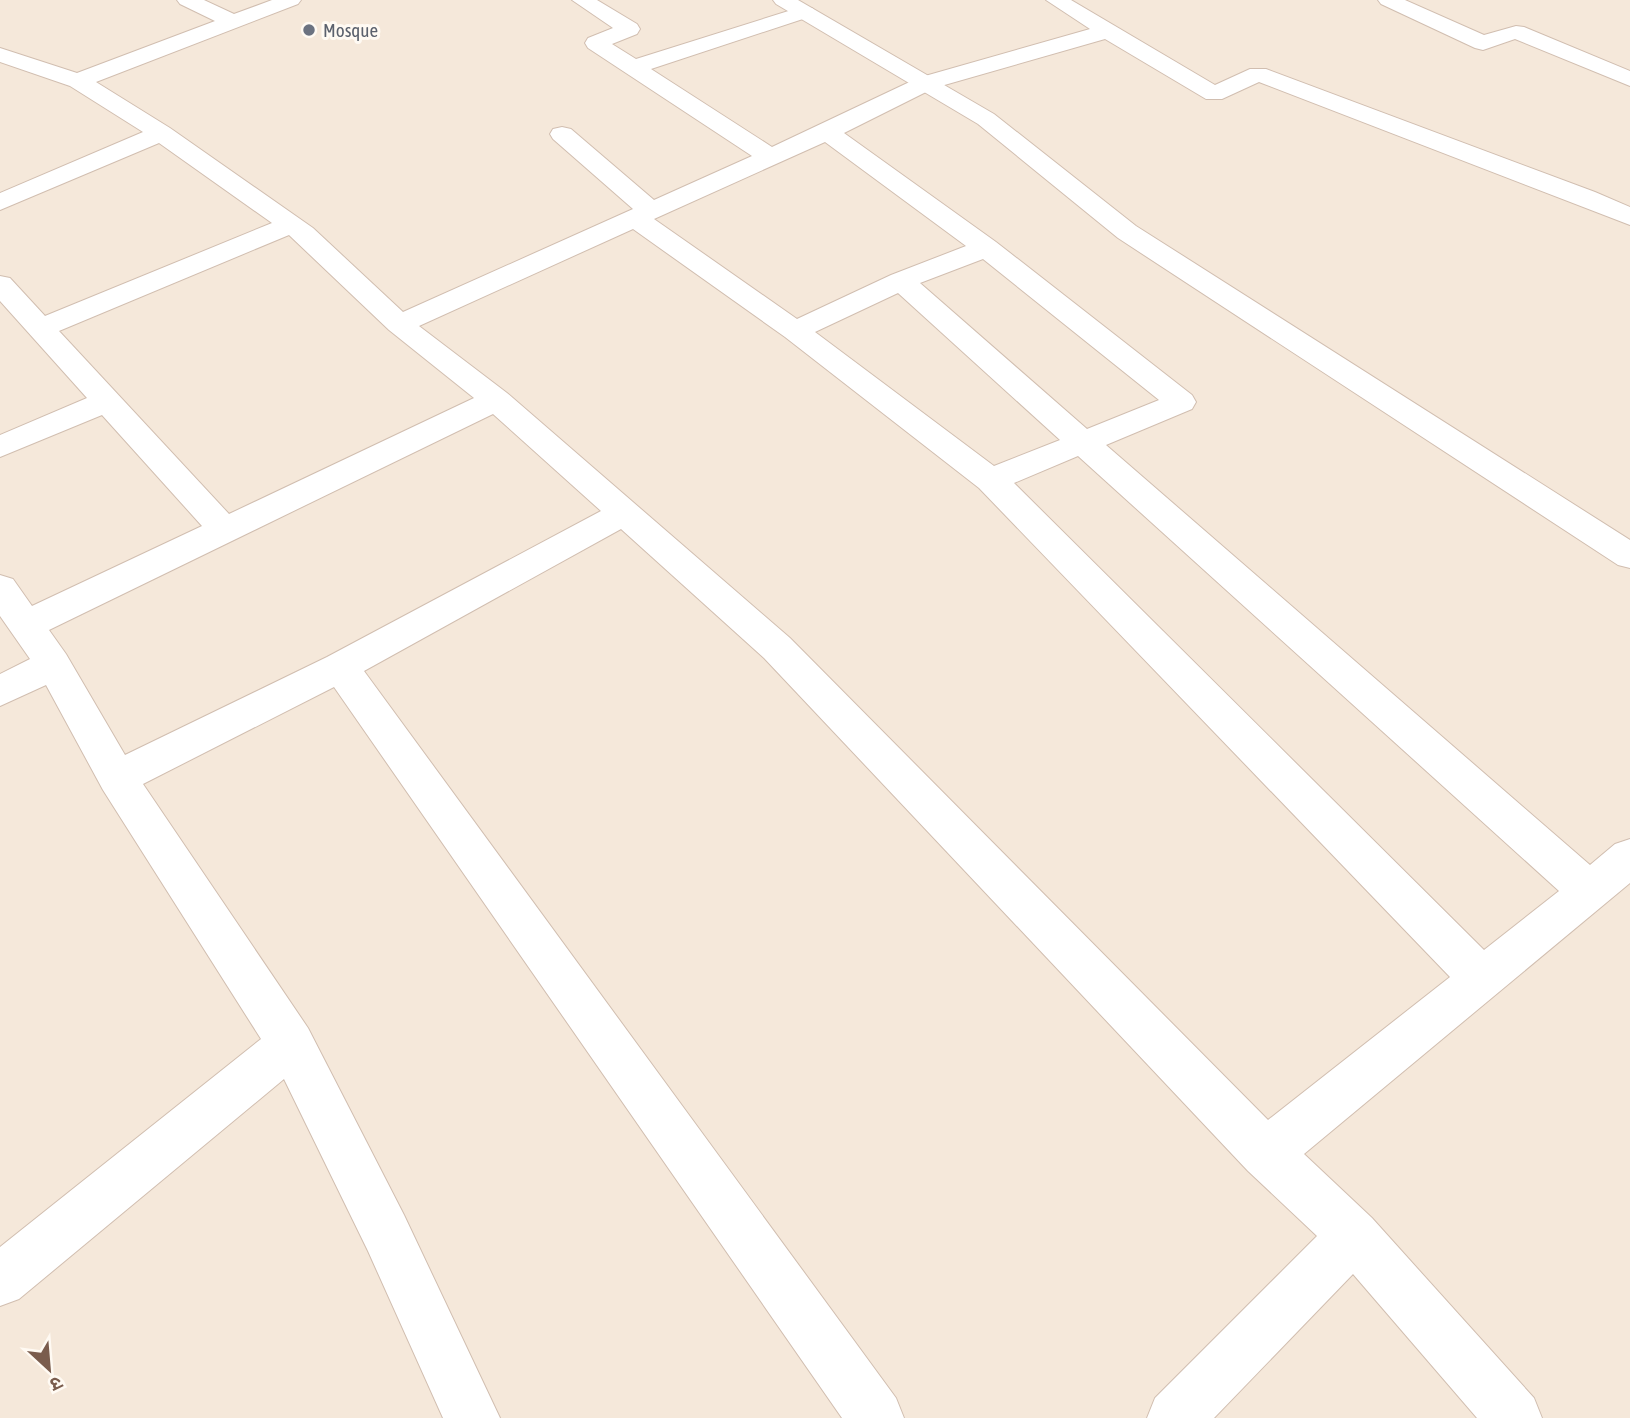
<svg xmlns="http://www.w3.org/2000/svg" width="1630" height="1418" font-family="'Asap Condensed','Noto Sans Devanagari',sans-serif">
<rect width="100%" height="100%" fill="#fdf6ec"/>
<path fill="#f5e8da" d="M0,0H1630V1418H0Z"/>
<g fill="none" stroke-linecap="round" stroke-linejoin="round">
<g stroke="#d1beb0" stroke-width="2">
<path id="minor" d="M177,0H204L234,14L272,0H301L298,4L96,82L170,128L313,228L403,312L633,209L553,139L550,134L553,129L562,127L571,129L654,200L752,156L588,48L585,43L588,38L613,28L572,0H597L637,24L640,29L637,34L612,44L636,59L798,8H812L816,12L812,16L651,69L772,147L918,78L1090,29L1046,0H1071L1215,85L1250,69H1266L1595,192L1630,207V225L1259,82L1222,99H1206L1105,39L934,88L844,133L996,242L1192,395L1196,402L1192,409L1106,445L1590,865L1615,844L1630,839V883L1304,1154L1372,1218L1534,1398L1542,1418H1477L1353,1274L1214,1418H1147L1155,1398L1317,1236L1248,1171L764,658L621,529L364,671L896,1398L904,1418H842L334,687L143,784L308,1028L404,1215L500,1418H443L368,1251L284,1079L19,1299L0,1306V1247L261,1039L103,790L46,685L0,706V674L30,659L0,616V575L13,579L32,606L202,526L102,415L0,457V435L87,398L0,301V276L10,278L45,316L272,223L159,143L0,210V193L143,132L70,86L0,62V48L77,73L215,21L180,4ZM825,142L966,246L891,275L797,319L654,219ZM633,229L785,337L979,488L1450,977L1268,1120L790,638L507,393L419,326ZM289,235L389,330L474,398L229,514L59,331ZM983,259L1159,400L1087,429L920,283ZM898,293L1060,440L994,466L815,332ZM493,414L601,511L327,657L125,755L66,654L49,630ZM1078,456L1559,891L1484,950L1014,483Z
M1378,0H1405L1484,35L1516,26L1524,27L1630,71V86L1515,39L1483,50L1475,48L1381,4Z"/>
</g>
<g stroke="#d1beb0" stroke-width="2">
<path id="tertiary" d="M773,0H798L994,114L1136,226L1630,540V568L1618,565L1118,238L978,124L776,4Z"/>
</g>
<use href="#minor" fill="#fff" fill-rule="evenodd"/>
<use href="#tertiary" fill="#fff" fill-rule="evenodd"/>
</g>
<circle fill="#6b7280" stroke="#fffaf3" stroke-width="2.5" cx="309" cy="30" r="7"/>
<g text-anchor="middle" stroke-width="6" stroke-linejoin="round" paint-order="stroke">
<g font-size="19" fill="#5b616d" stroke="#fffaf3" text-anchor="start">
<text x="323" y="37">Mosque</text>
</g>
</g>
<g transform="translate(49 1369) rotate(154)" stroke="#fffaf3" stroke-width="5" paint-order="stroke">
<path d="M0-5L12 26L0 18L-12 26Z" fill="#7a5c4d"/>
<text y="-10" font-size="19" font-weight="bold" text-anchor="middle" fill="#7a5c4d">उ</text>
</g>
</svg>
